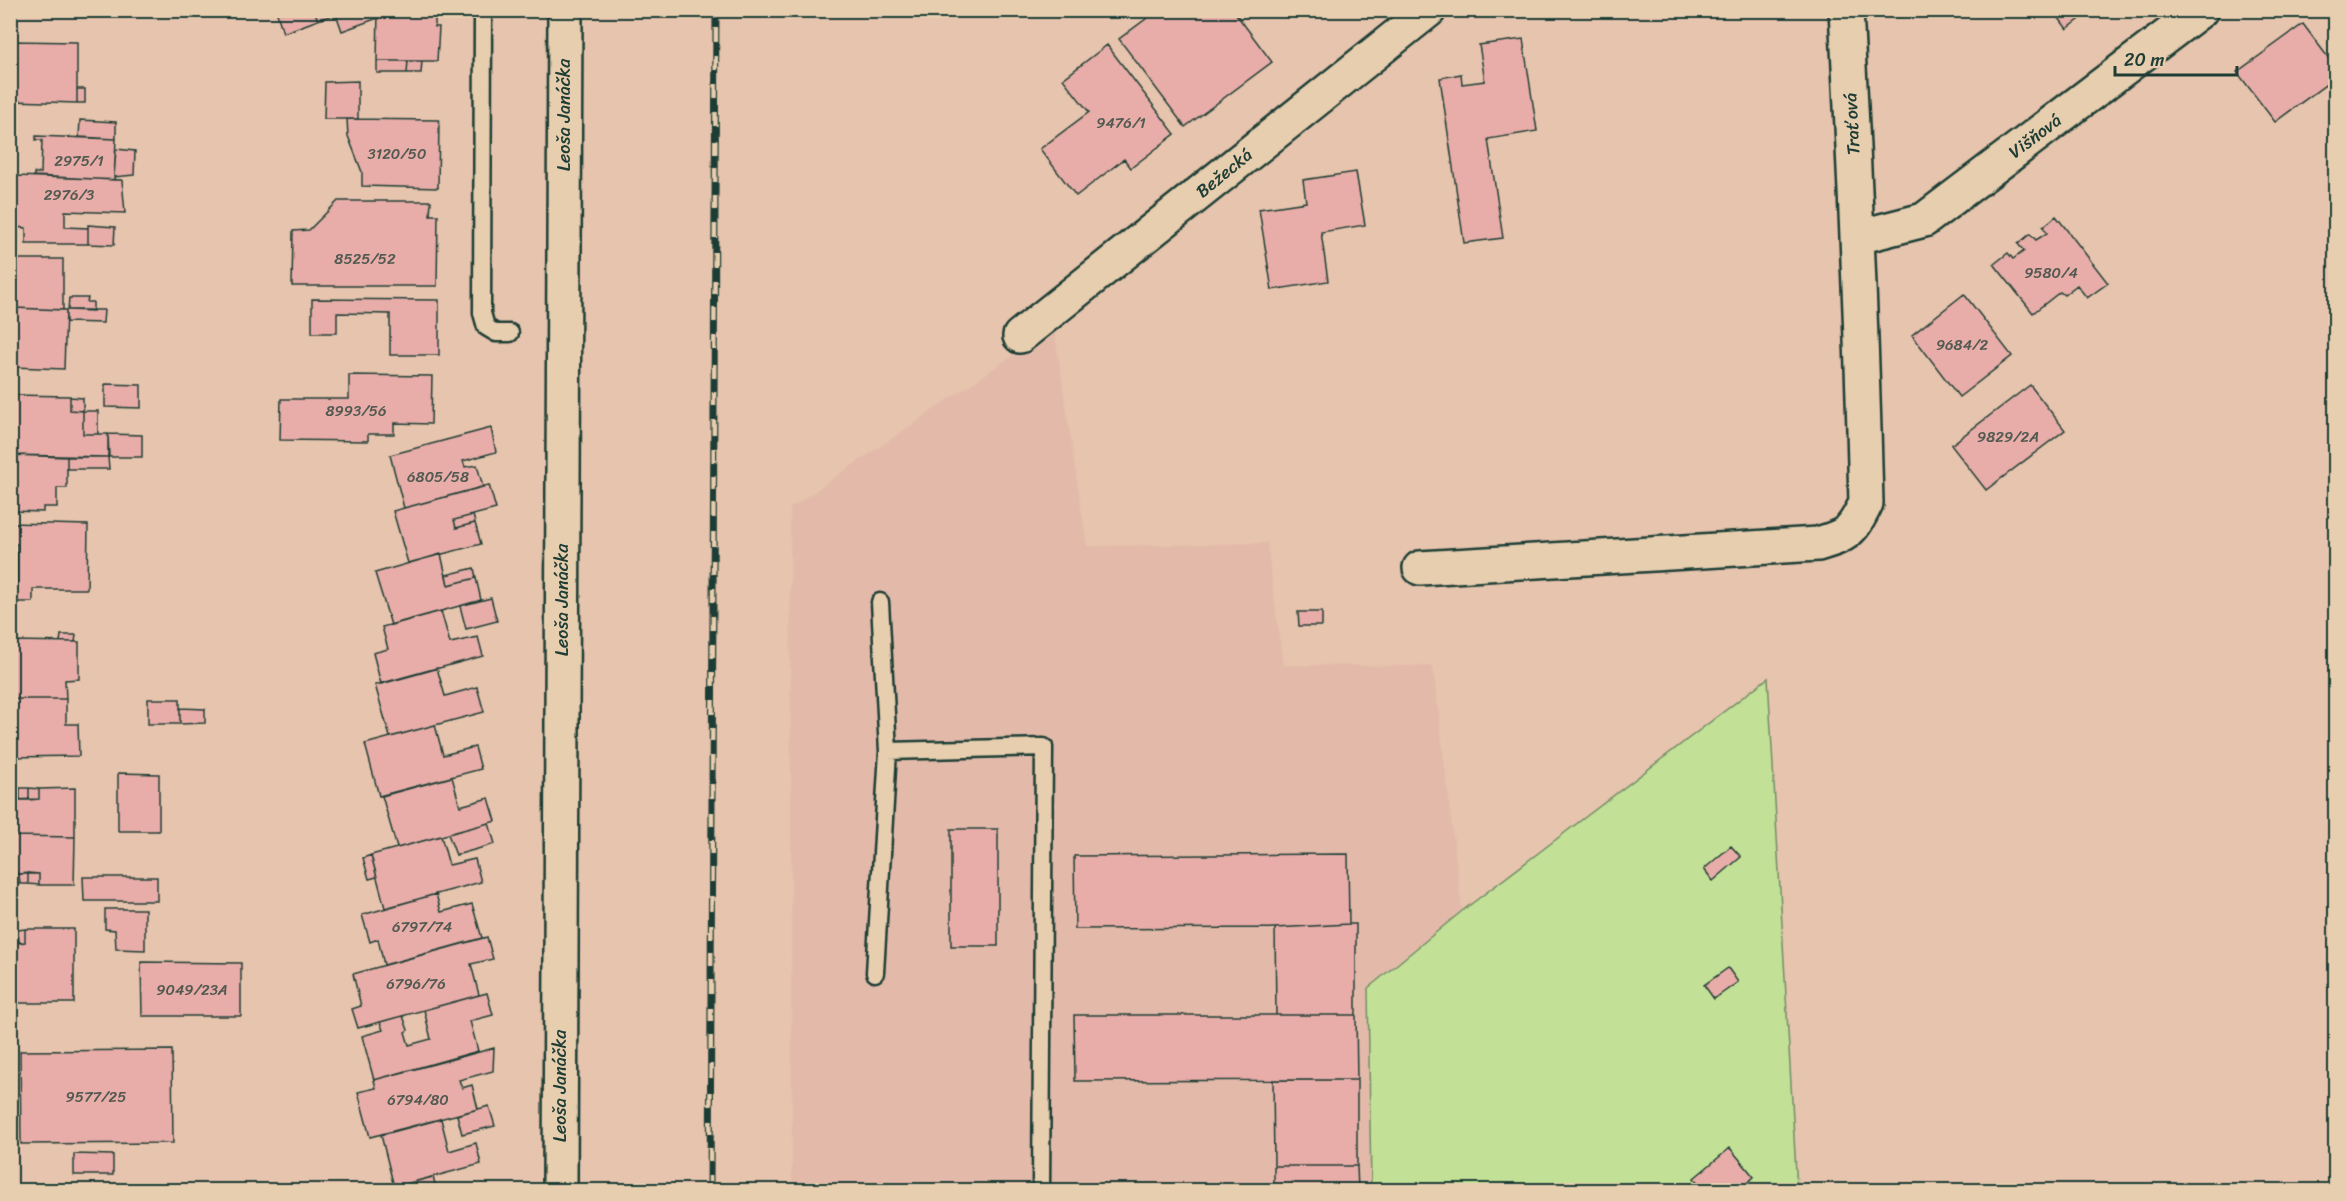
<svg xmlns="http://www.w3.org/2000/svg" width="2346" height="1201" font-family="Sriracha,sans-serif">
<rect width="100%" height="100%" fill="#e7c4ad"/>
<filter id="ink" filterUnits="userSpaceOnUse"><feTurbulence type="fractalNoise" baseFrequency=".0167" numOctaves="2"/><feDisplacementMap in="SourceGraphic" scale="12" xChannelSelector="R" yChannelSelector="G"/><feConvolveMatrix kernelMatrix="1 2 1 2 8 2 1 2 1" color-interpolation-filters="sRGB"/></filter>
<g filter="url(#ink)">
<path fill="#e3baaa" d="M1054,327L1087,546L1267,543L1283,665L1433,666L1462,911L1368,988L1371,1190H792L790,508Z"/>
<path fill="#c3e097" stroke="#718e66" stroke-width="1.5" d="M1768,678L1797,1190H1371L1368,988L1462,911Z"/>
<path fill="#e8ada8" stroke="#1f3d34" stroke-width="1.5" d="M276,10H314L318,20L283,33Z
M314,10H335L336,14L318,20Z
M345,10H378V18L342,31L336,14Z
M378,10H435V27H439L437,61H377Z
M1158,10H1233L1272,62L1185,127L1119,39Z
M1884,10H1902V17H1884Z
M2053,10H2101L2095,15L2091,11L2067,29Z
M2329,10H2336V25L2326,12Z
M2303,24L2336,68V77L2275,122L2237,72Z
M1523,39L1537,131L1488,139L1503,238L1464,243L1440,78L1461,74L1462,84L1485,81L1479,45Z
M11,41L77,42V103L12,101Z
M1107,45L1175,134L1131,168L1124,159L1076,196L1040,149L1089,112L1063,79Z
M377,61H408L407,73H377Z
M408,61H422L421,73H407Z
M358,81V119H324L325,82Z
M77,89H85V103H77Z
M347,119L439,120L438,188L362,186V172L348,136Z
M80,120L116,122V139L79,137Z
M36,136L116,139L114,180L34,176V173H41L42,140H36Z
M116,149L135,151L134,175L114,177Z
M1356,172L1365,225L1321,232L1328,281L1272,290L1259,209L1306,202L1303,180Z
M16,176L122,180L125,213L65,211V227L88,228V244H26V228L14,227Z
M338,201H431L430,215H438L437,286H292L293,231L309,230Z
M2056,216L2108,283L2087,298L2077,285L2064,295L2060,292L2033,313L1994,264L2008,253L2013,259L2024,251L2018,244L2030,234L2036,240L2047,233L2043,227Z
M88,225L115,227L114,245L88,244Z
M14,259H63V310L14,308Z
M1964,294L2012,356L1959,397L1912,335Z
M69,298H88L87,302H93V311L68,310Z
M312,299L439,300V355H390V314L337,313V333H312Z
M14,308L66,310L64,369L13,367Z
M66,310H104L103,323L66,322Z
M349,375L432,376L431,424L394,423V434H368V441L280,440L281,399H349Z
M105,384L141,385V408L105,407Z
M2030,385L2065,430L1986,490L1951,445Z
M11,395L70,396V410L83,411V434H108V457L11,455Z
M70,397L83,398V411L70,410Z
M83,411H98V434H83Z
M491,428L496,452L463,461L465,467L477,465L483,487L404,508L390,455Z
M108,434L142,435V457H109Z
M11,455L67,457V488H57V507H43V512L11,511Z
M67,457H108L109,469H67Z
M489,485L496,509L454,520L456,528L475,523L481,544L408,563L393,511Z
M473,515L475,523L456,528L454,520Z
M10,523L88,525L87,589H33V602H17V544H10Z
M441,554L448,585L476,578L481,600L391,625L375,573Z
M474,568L476,578L448,585L446,575Z
M491,598L497,621L466,629L460,606Z
M441,611L450,643L478,637L483,656L381,684L373,653L388,649L382,627Z
M1298,612H1322V626H1299Z
M61,635H76L75,642H60Z
M10,641L79,642V679L65,680L66,699H10Z
M437,668L445,696L477,687L484,712L390,737L375,685Z
M10,699H66V724H78L79,756L10,757Z
M148,699H180V724H148Z
M180,708L205,709V723L180,724Z
M435,725L443,755L475,747L481,769L379,796L365,744Z
M118,773L159,774V831H118Z
M452,777L460,806L489,798L496,821L397,848L382,796Z
M14,788H20V800H15Z
M20,788H29V800H20Z
M29,788L39,789V799L29,800Z
M75,788V837L10,836V800L39,799V789Z
M489,823L495,844L456,855L448,834Z
M951,829H998V946H951Z
M10,836L75,837L74,885H39V874H10Z
M441,836L449,865L475,859L481,882L385,908L371,855Z
M1731,846L1741,857L1713,881L1704,869Z
M1348,854L1349,924L1275,928L1075,929L1074,856Z
M371,855L377,877L369,879L363,858Z
M13,873L19,874L20,884H13Z
M28,873L39,874V885L28,884Z
M28,873V884H20L19,874Z
M83,877H157V901H84Z
M436,894L441,912L472,904L482,938L384,965L378,939L370,942L362,915Z
M105,909H145V950L116,949L115,930L105,929Z
M1349,924H1356V1015H1276L1275,928Z
M25,929V942L19,943L18,930Z
M25,929H74V1003H10V943L25,942Z
M487,937L493,959L471,964L479,995L358,1028L352,1009L361,1006L353,974Z
M141,962L241,963V1016H142Z
M1728,968L1738,982L1714,999L1704,985Z
M487,993L493,1015L470,1021L478,1051L374,1080L362,1036L383,1030L380,1022L403,1016L408,1030L405,1032L409,1045L431,1039L424,1010Z
M1074,1015H1356L1357,1080L1075,1081Z
M494,1048L493,1071L459,1080L462,1088L472,1085L478,1109L370,1137L358,1092L376,1088L374,1080Z
M172,1050L173,1143L21,1144L20,1051Z
M1273,1080H1357V1166H1274Z
M489,1106L495,1126L462,1134L457,1115Z
M441,1119L449,1151L476,1143L481,1164L394,1187L381,1135Z
M1730,1148L1754,1177L1738,1190H1704L1694,1178Z
M74,1154L113,1155V1175H74Z
M1274,1166H1357L1358,1190H1274Z
M433,1177L437,1190H383L394,1187Z"/>
<g fill="none" stroke-linecap="round" stroke-linejoin="round">
<g stroke="#1f3d34" stroke-width="21">
<path id="lane" d="M483,10L482,313L486,327L496,333H510
M880,602L888,751
M875,973L888,751L1044,747L1041,1190"/>
</g>
<g stroke="#1f3d34" stroke-width="38">
<path id="street" d="M1858,237L1924,220L2201,10
M1020,336L1429,10
M1420,568L1818,544C1848,535 1852,532 1866,503C1862,339 1855,175 1846,10
M560,1190L565,10"/>
</g>
<use href="#lane" stroke="#e7ceaf" stroke-width="16"/>
<use href="#street" stroke="#e7ceaf" stroke-width="33"/>
<g stroke="#1f3d34" stroke-width="7">
<path id="rail" d="M710,1190L716,10"/>
</g>
<use href="#rail" stroke="#e7ceaf" stroke-width="4.5" stroke-dasharray="14" stroke-linecap="butt"/>
</g>
</g>
<g text-anchor="middle" stroke-width="5" stroke-linejoin="round" paint-order="stroke">
<g font-size="15" fill="#515951">
<text x="1121" y="128">9476/1</text>
<text x="397" y="159">3120/50</text>
<text x="79" y="166">2975/1</text>
<text x="69" y="200">2976/3</text>
<text x="365" y="264">8525/52</text>
<text x="2051" y="278">9580/4</text>
<text x="1962" y="350">9684/2</text>
<text x="356" y="416">8993/56</text>
<text x="2008" y="442">9829/2A</text>
<text x="438" y="482">6805/58</text>
<text x="422" y="932">6797/74</text>
<text x="416" y="989">6796/76</text>
<text x="192" y="995">9049/23A</text>
<text x="96" y="1102">9577/25</text>
<text x="418" y="1105">6794/80</text>
</g>
<g font-size="18" fill="#1f3d34" stroke="#e7ceaf">
<text transform="translate(564 115) rotate(-90)" y="6">Leoša Janáčka</text>
<text transform="translate(1852 124) rotate(-93)" y="6">Traťová</text>
<text transform="translate(2035 136) rotate(-37)" y="6">Višňová</text>
<text transform="translate(1224 173) rotate(-39)" y="6">Bežecká</text>
<text transform="translate(562 600) rotate(-90)" y="6">Leoša Janáčka</text>
<text transform="translate(560 1086) rotate(-90)" y="6">Leoša Janáčka</text>
</g>
</g>
<rect width="2346" height="1201" fill="none" stroke="#e7ceaf" stroke-width="36"/>
<rect x="18" y="18" width="2310" height="1165" fill="none" stroke="#1f3d34" stroke-width="2" filter="url(#ink)"/>
<path d="M2115 66v9h122v-9" fill="none" stroke="#1f3d34" stroke-width="3"/>
<text x="2124" y="66" font-size="18" fill="#1f3d34" stroke="#e7ceaf" stroke-width="4.5" paint-order="stroke">20 m</text>
</svg>
